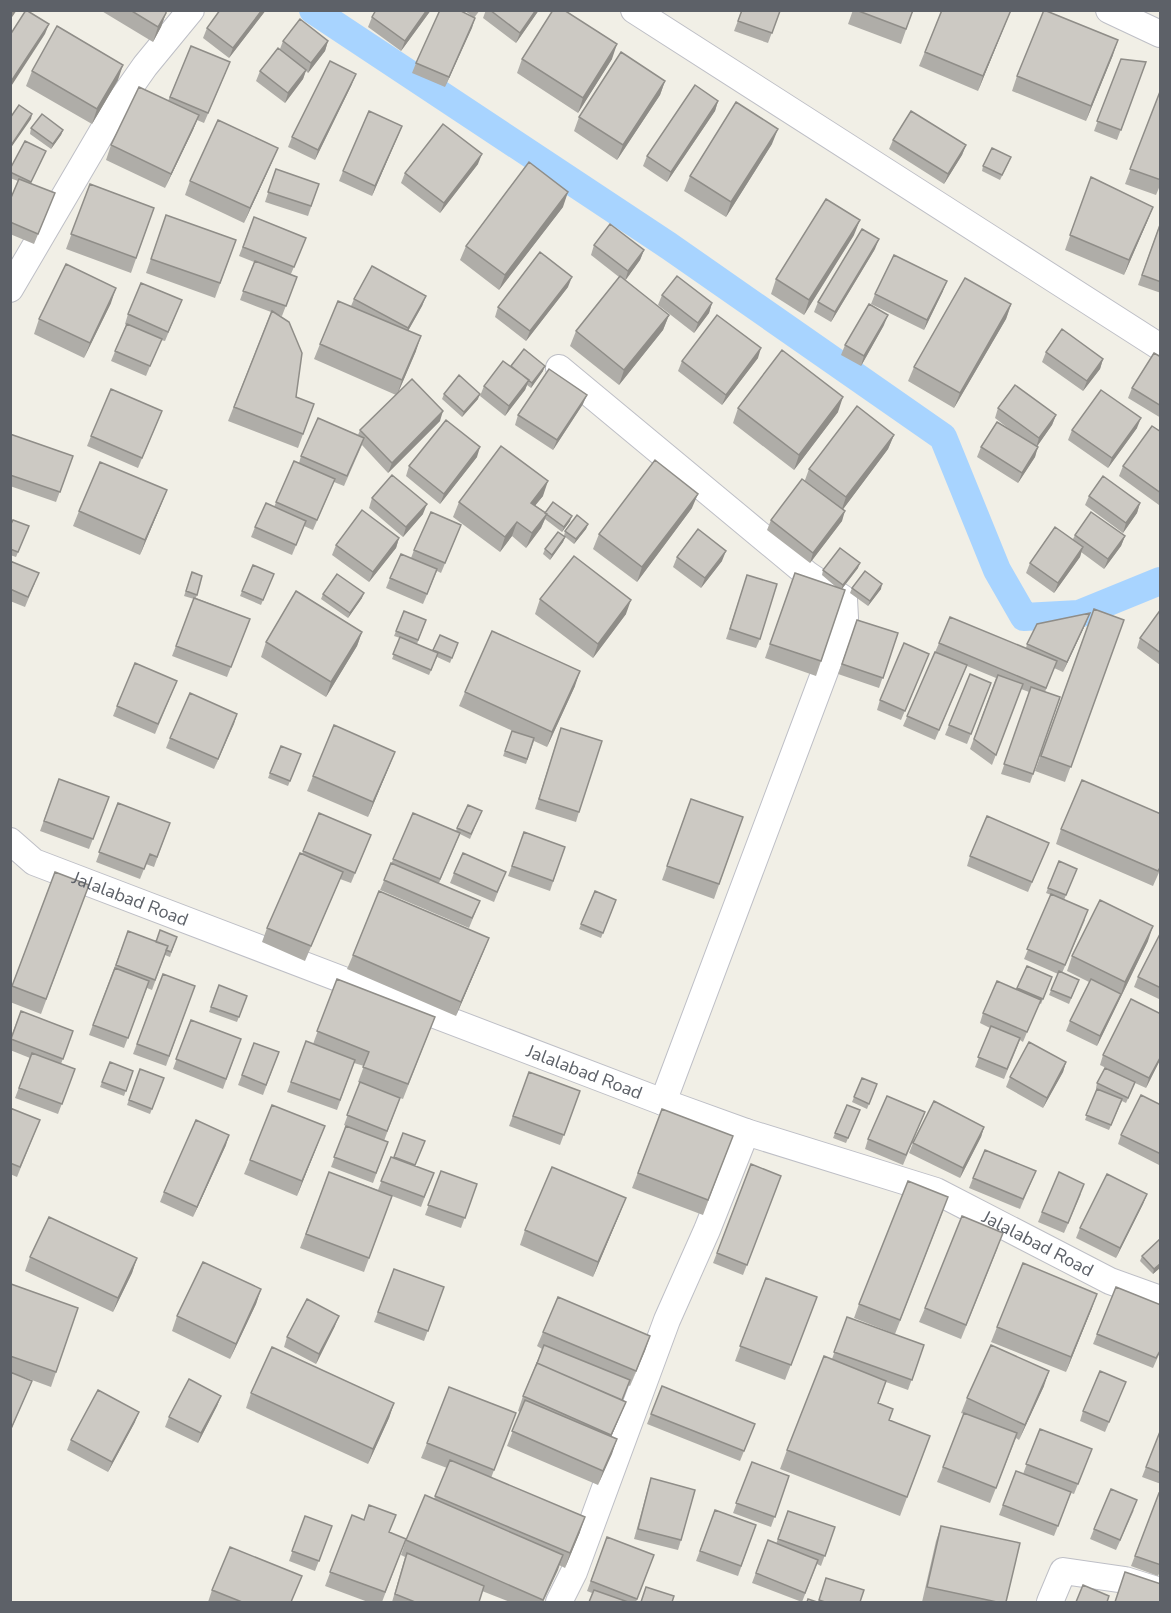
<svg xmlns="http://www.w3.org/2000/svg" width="1171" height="1613" font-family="'Nunito Sans',sans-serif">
<rect width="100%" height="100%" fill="#f1efe6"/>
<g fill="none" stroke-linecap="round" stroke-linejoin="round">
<path stroke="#a8d4ff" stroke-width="28" d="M313,10L669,246L943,437L997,570L1024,617L1079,614L1160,581"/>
<g stroke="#bebfc6" stroke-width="28">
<g id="street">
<path d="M634,10L1160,347"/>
<path d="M1109,10L1160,34"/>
<path d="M10,289L119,103L145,66L191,10"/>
<path d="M559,368L807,574L844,599L845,618L663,1102"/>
<path id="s1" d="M10,841L34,862L663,1102L746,1132L936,1191L1110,1281L1160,1299"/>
<path d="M559,1602L574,1572L667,1320L707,1230L746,1132"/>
<path d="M1050,1602L1063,1571L1125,1580L1160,1591"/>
</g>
</g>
<use href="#street" stroke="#fff" stroke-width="26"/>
</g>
<path fill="#afada8" d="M100,10H166V13L161,27L153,42Z
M220,10H266L229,58L203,38L207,28Z
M376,10H431L401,51L368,27L372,17Z
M464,10H480L474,18Z
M486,10H539L516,43L483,18Z
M742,10L780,11L768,43L734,31Z
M853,10H913L901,44L848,24Z
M942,10H1011L978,91L919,66Z
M475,18L445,87L412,73L416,63Z
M283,41H328L325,51L308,73L306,71L303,79L285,103L256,81L260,71L280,49Z
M191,46L226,72L204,123L197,120L193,130L165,188L106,160L111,145L168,101Z
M1113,55L1086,121L1012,91L1017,76Z
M522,59H612L578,113L517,73Z
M1121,59L1146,62L1117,140L1094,131Z
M32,71L118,80L92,124L26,86Z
M665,81L660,95L617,160L574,131L579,117Z
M352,84L315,160L288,147L292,137Z
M1161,89V183L1156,195L1125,184Z
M718,101L715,111L667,182L643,166L647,156Z
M402,126L372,196L339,181L343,171Z
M31,128L63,130L61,135L51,149L30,134Z
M893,140L966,145L962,155L944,184L889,149Z
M772,144L726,217L684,191L690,176Z
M46,151L30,183L51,203L34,244L10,234V200L18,181L10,178V169Z
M272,162L244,223L185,195L190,181Z
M1009,162L1000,180L982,171L983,166Z
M478,164L440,213L401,183L405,173Z
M276,169L319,184L308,216L265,202Z
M1091,177L1153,207L1147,222L1124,275L1065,250Z
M90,184L154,208L131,273L66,249Z
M563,207L499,290L460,260L466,246Z
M166,215L236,240L215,298L146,273Z
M254,217L306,238L291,274L297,277L282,316L278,315L296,397L314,404L298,448L228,421L271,312L240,300L254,262L239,256Z
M1161,221V293L1138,285Z
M854,235L804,315L771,294L776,279Z
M594,245L644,250L640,260L625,280L669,315L663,330L619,385L570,346L576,331L619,277L591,255Z
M875,249L831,322L814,312L818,302Z
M568,287L526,341L495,317L498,307Z
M943,291L924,330L871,304L875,294Z
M662,295L712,303L709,313L694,333L658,305Z
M426,296L422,306L408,331L416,351L398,393L440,421L388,473L362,445L344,486L334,482L313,530L304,526L292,555L251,537L255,527L274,507L294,461L299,463L301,456L358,435L360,430L396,395L314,359L320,344L351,306L354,299Z
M182,300L165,341L161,340L146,376L111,361L126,325L125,324L128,314Z
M111,303L84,358L34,334L39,319Z
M1011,305L1006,319L954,408L908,381L914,367Z
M884,325L861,366L841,355L845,345Z
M1046,352L1103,359L1100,369L1083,391L1042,362Z
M1161,357V418L1128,398L1132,388Z
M758,358L722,405L678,371L682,361Z
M511,366L543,371L531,388L527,385L525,390L505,416L480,396L484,386Z
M444,394L478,399L462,417L442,399Z
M583,404L553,450L515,425L518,415Z
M738,408L838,412L794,470L733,423Z
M998,408L1056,415L1052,425L1037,446L1035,457L1018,483L977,457L981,447L1013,432L995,418Z
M158,421L138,468L87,446L91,436Z
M1137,428L1108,468L1068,440L1072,430Z
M1161,432V503L1159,505L1119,476L1123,466Z
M10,434L73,456L56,502L10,486Z
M894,435L888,449L843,509L842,521L810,563L767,530L771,520L805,480L809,469Z
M477,457L440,504L406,476L409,466Z
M167,490L140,555L73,526L79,511Z
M543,496L535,505L545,512L570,521L562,532L545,519L541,528L526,548L512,536L500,552L453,517L459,502Z
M1089,496L1140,503L1137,513L1123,533L1085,505Z
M372,498L423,514L403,537L369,508Z
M692,508L637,582L593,549L599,534Z
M588,524L586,529L574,544L564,536L565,531Z
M10,526H29L16,557L10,555Z
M457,535L441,573L437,571L423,604L386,588L390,578L411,558L414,550Z
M1075,535L1125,536L1121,546L1104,569L1081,552L1080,557L1054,593L1026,573L1030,563L1073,539Z
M565,537L563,542L550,560L543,554L545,549Z
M399,538L396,548L369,582L332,555L336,545Z
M677,557L722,561L701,588L673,567Z
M10,561L35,583L25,607L10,601Z
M253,565L274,574L261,605L240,596Z
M858,568L842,589L845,590L816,676L765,658L795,573L836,587L822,575L823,570Z
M192,572L202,576L196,598L250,619L227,677L172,656L194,599L184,596Z
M744,585L760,639L756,648L726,639Z
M852,588L881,589L868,606L850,593Z
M323,594L362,598L348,618L321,599Z
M540,599L626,614L593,658L535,614Z
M1094,609L1124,620L1065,782L1035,771Z
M1161,609V663L1160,665L1137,648L1140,638Z
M404,611L426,620L417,644L433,651L440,635L458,643L450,663L437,657L429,675L392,659L400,638L394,636Z
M857,620L898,633L879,688L838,674Z
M1086,623L1063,672L1054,668L1045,692L1060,697L1030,783L1001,774L1029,692L1021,689L992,765L970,749L996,678L967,666L935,740L903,726L939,643L1026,648L1027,644Z
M362,632L357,646L326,697L261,657L266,642Z
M925,664L901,720L877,710L880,700Z
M177,681L155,734L113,716L117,706Z
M991,683L967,744L945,735L949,725Z
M575,686L547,747L534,741L526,764L503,756L512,731L515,732L459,706L465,692Z
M237,714L214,769L166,748L170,738Z
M561,728L579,812L576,822L535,809Z
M395,752L368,817L307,791L313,776Z
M301,754L288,786L268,778L270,773Z
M59,779L109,797L89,849L40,831Z
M691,799L743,817L714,899L662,880Z
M118,803L170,823L154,867L146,864L140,879L96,862Z
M482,811L470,839L460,834L439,883L476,911L469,928L380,890L413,813L456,831L457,828Z
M319,813L367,845L351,883L340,879L305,961L262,942L267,928L302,854Z
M1161,814V868L1153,886L1056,844L1061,829Z
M524,832L565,847L550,891L508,876Z
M1049,843L1028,892L967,866L970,856Z
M1059,861L1077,869L1064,900L1085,920L1062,973L1079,980L1069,1004L1049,995L1058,974L1024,959L1051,895L1046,893Z
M55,872L89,885L41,1014L10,1002V991Z
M454,873L502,882L494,902L450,883Z
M595,891L616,900L601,938L579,929Z
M128,931L156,942L177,937L170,957L165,955L152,990L147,988L124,1048L89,1035Z
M1161,932V1000L1134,987L1138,977Z
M489,938L456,1016L347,969L353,955Z
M1148,941L1097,1046L1066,1031L1070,1021L1089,982L1067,971L1072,956Z
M1027,966L1052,977L1041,1004L1039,1003L1023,1042L1020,1040L1004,1079L975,1067L990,1028L980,1023L983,1013L1017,990Z
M163,974L195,986L166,1066L133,1054Z
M337,979L435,1017L403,1099L400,1098L384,1141L344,1125L360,1082L366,1085L358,1082L364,1066L354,1063L337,1110L287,1092L306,1041L313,1044Z
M219,985L247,996L237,1022L209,1012Z
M21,1011L73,1031L61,1064L75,1069L58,1114L15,1098L30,1058L10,1050V1039Z
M1161,1014V1058L1146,1088L1135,1083L1126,1103L1122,1101L1109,1130L1085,1120L1097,1089L1096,1088L1097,1083L1108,1069L1100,1065L1103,1055Z
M191,1020L241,1039L223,1089L173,1069Z
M254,1043L279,1052L263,1095L238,1085Z
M110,1062L133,1071L124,1096L100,1087Z
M1066,1062L1063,1072L1043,1108L1006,1087L1010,1077Z
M140,1069L164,1078L150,1114L127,1105Z
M529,1072L580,1091L560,1145L509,1126Z
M862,1078L877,1084L867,1109L852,1102Z
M847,1105L860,1110L846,1143L833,1138Z
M1161,1105V1166L1118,1144L1121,1135Z
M10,1108L36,1130L17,1177L10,1174Z
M662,1109L733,1136L703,1215L632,1188Z
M925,1112L903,1165L865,1149L868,1139Z
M346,1126L388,1142L373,1183L331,1167Z
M984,1127L981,1137L960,1178L909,1153L913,1143Z
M403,1133L425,1141L415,1166L434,1173L421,1207L392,1196L364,1272L300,1248L329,1172L378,1190L391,1157L394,1158Z
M319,1141L297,1196L244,1174L250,1160Z
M226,1145L193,1217L160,1202L164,1192Z
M751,1164L781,1176L743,1275L713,1263Z
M441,1171L477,1184L461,1228L425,1215Z
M1036,1171L1020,1209L969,1188L973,1178Z
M1081,1194L1064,1233L1038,1222L1042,1212Z
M1147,1194L1143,1204L1116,1258L1076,1238L1080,1228Z
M943,1211L895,1334L854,1318L859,1304Z
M620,1213L593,1277L520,1245L525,1230Z
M1161,1238V1267L1153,1274L1140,1261L1142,1256Z
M998,1247L961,1339L919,1322L925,1308Z
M30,1257L137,1258L132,1273L113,1312L25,1271Z
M394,1269L444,1287L424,1341L374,1322Z
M766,1278L817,1297L785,1380L735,1361Z
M10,1286L78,1308L51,1387L21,1376L32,1381L10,1432Z
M261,1289L256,1304L230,1359L172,1331L177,1316Z
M1161,1305V1350L1153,1368L1093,1344L1097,1334Z
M1092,1308L1066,1372L991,1342L997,1327Z
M847,1317L924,1345L908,1390L886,1382L878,1403L889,1420L923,1455L900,1516L780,1469L787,1450L832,1359Z
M335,1326L316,1364L284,1347L287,1337Z
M543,1332L650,1336L630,1386L628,1385L623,1400L626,1402L611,1437L617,1439L598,1485L507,1446L520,1412L518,1411L523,1396L542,1349L537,1346Z
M1126,1382L1105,1432L1080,1421L1083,1411Z
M662,1386L755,1424L740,1461L647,1424Z
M1044,1386L1019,1440L1016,1438L990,1503L937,1482L964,1414L961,1413L967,1398Z
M251,1393L394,1403L389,1418L368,1464L246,1408Z
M221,1396L217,1406L198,1443L165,1427L169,1417Z
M516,1413L491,1478L580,1532L565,1568L559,1565L543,1602H510L482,1591L479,1602H392L405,1557L401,1555L406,1540L434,1499L447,1468L421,1458L427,1443Z
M135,1422L108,1472L67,1450L71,1440Z
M1040,1429L1092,1449L1074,1494L1071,1493L1054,1536L999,1515L1016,1471L1023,1474Z
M1161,1429V1484L1142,1477Z
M752,1462L789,1476L771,1527L733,1513Z
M651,1478L681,1540L678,1550L634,1539L648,1488Z
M1159,1493L1161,1494V1569L1158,1576L1131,1566Z
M715,1510L756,1525L738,1576L696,1561Z
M1134,1510L1116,1550L1090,1539L1094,1529Z
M788,1511L835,1527L821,1566L817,1564L802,1602L752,1583L768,1540L776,1544Z
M352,1515L389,1533L406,1539L382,1602H368L325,1586Z
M305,1516L332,1526L315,1571L289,1561Z
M941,1526L1006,1602H922L936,1541Z
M607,1537L654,1555L636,1602H589L592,1593L587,1591Z
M212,1590L292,1602H208Z"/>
<path fill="#8f8d88" d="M13,10H17L10,20V13Z
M262,10H266L229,58L233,48Z
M427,10H431L401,51L405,41Z
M536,10H539L516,43L520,33Z
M1011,10L978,91L983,76Z
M166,13L161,27L153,42L158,27Z
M475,18L472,28L445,87L449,77Z
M49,24L45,34L10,88V83Z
M1118,40L1113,55L1086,121L1091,106Z
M328,41L325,51L308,73L311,63Z
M617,44L612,59L578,113L583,98Z
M123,65L118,80L92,124L97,109Z
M306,70L303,79L285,103L288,93Z
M356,74L352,84L315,160L318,150Z
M665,81L660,95L617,160L623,145Z
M718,101L715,111L667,182L671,172Z
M32,114L31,119L10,149V147Z
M199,115L193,130L165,188L171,174Z
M402,126L398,136L372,196L375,186Z
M778,129L772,144L726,217L731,202Z
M63,130L61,135L51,149L53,144Z
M966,145L962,155L944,184L948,174Z
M278,148L272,162L244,223L250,208Z
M482,154L478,164L440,213L444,203Z
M568,192L563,207L499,290L505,275Z
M1153,207L1147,222L1124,275L1129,260Z
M860,220L854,235L804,315L809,300Z
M879,239L875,249L831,322L835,312Z
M644,250L640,260L625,281L628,271Z
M572,277L568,287L526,341L530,331Z
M947,281L943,291L924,330L927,320Z
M116,288L111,303L84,358L90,343Z
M426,296L422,306L404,338L408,328Z
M712,303L709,313L694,333L698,323Z
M1011,304L1006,319L954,408L960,393Z
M669,315L663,330L619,385L624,370Z
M888,315L884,325L861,366L864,356Z
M421,336L416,351L397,395L402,380Z
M761,348L758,358L722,405L726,395Z
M1103,359L1100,369L1083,391L1087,381Z
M545,366L543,371L531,388L532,383Z
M529,380L525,390L505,416L509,406Z
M480,394L478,399L462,417L464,412Z
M587,395L583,404L553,450L557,440Z
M843,397L838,412L794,470L799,455Z
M443,411L440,421L388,473L392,463Z
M1056,415L1052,425L1036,448L1039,438Z
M1141,418L1137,428L1108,468L1112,458Z
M894,435L888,449L841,512L846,497Z
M480,447L477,457L440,504L444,494Z
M1038,447L1035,457L1018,483L1022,473Z
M548,481L543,496L526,517L531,503Z
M167,490L161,505L140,555L145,540Z
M698,494L692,508L637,582L642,567Z
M1140,503L1137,513L1123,533L1126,523Z
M427,504L423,514L403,537L406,527Z
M845,511L842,521L810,563L813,553Z
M547,514L541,528L526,548L532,533Z
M572,516L570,521L562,532L564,527Z
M517,522L512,536L500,552L505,537Z
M588,524L586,529L574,544L576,539Z
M1125,536L1121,546L1104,569L1108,559Z
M565,537L563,542L550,560L552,555Z
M399,538L396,548L369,582L373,572Z
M1083,547L1080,557L1054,593L1058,583Z
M726,551L722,561L701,588L705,578Z
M860,563L858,568L841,590L843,585Z
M882,584L881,589L868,606L870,601Z
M364,593L362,598L348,618L350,613Z
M631,600L626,614L593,658L598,644Z
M1090,613L1086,623L1063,672L1067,662Z
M362,632L357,646L326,697L331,682Z
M580,671L575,686L547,747L552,732Z
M237,714L234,724L214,769L218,759Z
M395,752L389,767L368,817L373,802Z
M1153,926L1148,941L1097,1046L1100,1036L1121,994L1125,982Z
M489,938L483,953L456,1016L461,1002Z
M1161,1056V1058L1146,1088L1149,1078Z
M1066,1062L1063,1072L1043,1108L1047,1098Z
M325,1126L297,1196L302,1181Z
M984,1127L981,1137L960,1178L963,1168Z
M229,1135L226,1145L193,1217L197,1207Z
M1147,1194L1143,1204L1116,1258L1120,1248Z
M626,1198L620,1213L593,1277L598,1262Z
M137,1258L132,1273L113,1312L118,1298Z
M1161,1263V1267L1153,1274L1154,1269Z
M261,1289L256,1304L230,1359L236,1344Z
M1097,1294L1092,1308L1066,1372L1071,1357Z
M339,1316L335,1326L316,1364L319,1354Z
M650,1336L645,1351L630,1386Z
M1049,1371L1044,1386L1019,1440L1025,1425Z
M221,1396L217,1406L198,1443L201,1433Z
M626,1402L620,1416L606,1449L611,1435Z
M394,1403L389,1418L368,1464L373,1449Z
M139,1412L135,1422L108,1472L112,1462Z
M617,1439L612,1454L598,1485L603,1471Z
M585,1517L580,1532L565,1568L570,1553Z
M563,1555L558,1570L543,1602Z"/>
<path fill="#ccc9c3" stroke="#8f8d88" stroke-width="1.5" d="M26,10L49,24L10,83V35Z
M130,10H166V13L158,27Z
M220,10H262L233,48L207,28Z
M376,10H427L405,41L372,17Z
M440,10H459L475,18L449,77L416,63Z
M490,10H536L520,33Z
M553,10H564L617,44L583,98L522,59Z
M742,10H779L780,11L772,33L738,21Z
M856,10H913L906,29Z
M942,10H1011L983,76L925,52Z
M1044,10L1118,40L1091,106L1017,76Z
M300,19L328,41L311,63L283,41Z
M57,26L123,65L97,109L32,71Z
M191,46L230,62L208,113L170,97Z
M278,48L306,70L288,93L260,71Z
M621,52L665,81L623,145L579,117Z
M1121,59L1146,62L1121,130L1097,121Z
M330,61L356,74L318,150L292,137Z
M695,85L718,101L671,172L647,156Z
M139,87L199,115L171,174L111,145Z
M1161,89V180L1130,169Z
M736,102L778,129L731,202L690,176Z
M19,105L32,114L10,147V118Z
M369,111L402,126L375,186L343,171Z
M911,111L966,145L948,174L893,140Z
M42,114L63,130L53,144L31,128Z
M218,120L278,148L250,208L190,181Z
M443,124L482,154L444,203L405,173Z
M25,141L46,151L31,182L10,172V169Z
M992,148L1011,157L1002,175L983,166Z
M529,162L568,192L505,275L466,246Z
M276,169L319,184L311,206L268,192Z
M1091,177L1153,207L1129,260L1070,235Z
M19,179L55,193L38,234L10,222V200Z
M90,184L154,208L136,258L71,234Z
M826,199L860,220L809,300L776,279Z
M166,215L236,240L220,283L151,259Z
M254,217L306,238L294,267L243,247Z
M1161,222V282L1142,275Z
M610,224L644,250L628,271L594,245Z
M862,229L879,239L835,312L818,302Z
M540,252L572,277L530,331L498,307Z
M894,255L947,281L927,320L875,294Z
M255,261L297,277L286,306L243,291Z
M66,264L116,288L90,343L39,319Z
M372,266L426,296L408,328L354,299Z
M620,276L669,315L624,370L576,331Z
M677,276L712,303L698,323L662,295Z
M965,278L1011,304L960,393L914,367Z
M141,283L182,300L168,332L128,314Z
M338,301L421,336L402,380L320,344Z
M869,304L888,315L864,356L845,345Z
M272,311L289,322L302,353L296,397L314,404L303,434L234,407Z
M717,315L761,348L726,395L682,361Z
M127,324L162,339L150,366L115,351Z
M1062,329L1103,359L1087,381L1046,352Z
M524,349L545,366L532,383L511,366Z
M782,350L843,397L799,455L738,408Z
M1154,353L1161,357V406L1132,388Z
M503,361L529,380L509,406L484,386Z
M549,369L587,395L557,440L518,415Z
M459,375L480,394L464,412L444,394Z
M412,379L443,411L392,463L360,430Z
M1015,385L1056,415L1039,438L998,408Z
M111,389L162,411L142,458L91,436Z
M1101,390L1141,418L1112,458L1072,430Z
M857,406L894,435L846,497L809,469Z
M318,418L364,438L347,476L301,456Z
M446,420L480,447L444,494L409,466Z
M997,422L1038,447L1022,473L981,447Z
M1152,426L1161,432V493L1123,466Z
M10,434L73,456L60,492L10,475Z
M501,446L548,481L531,503L547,514L532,533L517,522L505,537L459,502Z
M655,460L698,494L642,567L599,534Z
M294,461L335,479L317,520L276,502Z
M100,462L167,490L145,540L79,511Z
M392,475L427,504L406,527L372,498Z
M1103,476L1140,503L1126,523L1089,496Z
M802,479L845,511L813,553L771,520Z
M553,502L572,516L564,527L545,513Z
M266,503L306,521L296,545L255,527Z
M362,510L399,538L373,572L336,545Z
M431,512L461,525L445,563L414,550Z
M1091,512L1125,536L1108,559L1075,535Z
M577,515L588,524L576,539L565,531Z
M13,520L29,526L18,552L10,549V526Z
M1055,527L1083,547L1058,583L1030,563Z
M698,529L726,551L705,578L677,557Z
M558,532L565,537L552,555L545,549Z
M840,548L860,563L843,585L823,570Z
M401,554L437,569L427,594L390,578Z
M574,556L631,600L598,644L540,599Z
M10,561L39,573L28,597L10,589Z
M253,565L274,574L263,600L242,591Z
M865,571L882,584L870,601L852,588Z
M192,572L202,576L197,595L186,591Z
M795,573L845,590L821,661L770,644Z
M337,574L364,593L350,613L323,594Z
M747,575L777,584L760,639L730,629Z
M296,591L362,632L331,682L266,642Z
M194,598L250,619L231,667L176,646Z
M1094,609L1124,620L1071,767L1041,756Z
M1161,609V653L1140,638Z
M404,611L426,620L418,640L396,631Z
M1090,613L1067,662L1027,644L1037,624Z
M950,617L1057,661L1046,688L939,643Z
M857,620L898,633L883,678L842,664Z
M492,631L580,671L552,732L465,692Z
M440,635L458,643L452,658L433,650Z
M400,637L438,653L431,670L393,654Z
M904,643L929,654L905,711L880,700Z
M935,652L967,665L939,730L907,716Z
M135,663L177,681L158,724L117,706Z
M970,674L991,683L971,734L949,725Z
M998,675L1023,684L996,755L974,739Z
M1031,687L1060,697L1033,774L1004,764Z
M190,693L237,714L218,759L170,738Z
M334,725L395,752L373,802L313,776Z
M561,728L602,741L579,812L539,799Z
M512,731L534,738L527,759L505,751Z
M281,746L301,754L290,781L270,773Z
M59,779L109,797L93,839L44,821Z
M1082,780L1161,814V866L1158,871L1061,829Z
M691,799L743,817L719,884L667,866Z
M118,803L170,823L157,857L150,854L144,869L99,852Z
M468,805L482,811L471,834L457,828Z
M319,813L371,835L355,873L303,851Z
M413,813L460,833L440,879L393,859Z
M987,816L1049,843L1032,882L970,856Z
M524,832L565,847L553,881L512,866Z
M300,853L343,872L311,946L267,928Z
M463,853L506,872L497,892L454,873Z
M1059,861L1077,869L1066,895L1048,888Z
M391,863L480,901L472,918L384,880Z
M55,872L89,885L46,999L12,986Z
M379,891L489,938L461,1002L353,955Z
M595,891L616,900L603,933L581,924Z
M1051,894L1088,910L1065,965L1027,949Z
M1100,900L1153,926L1125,982L1072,956Z
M160,930L177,937L171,952L166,950L168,946L156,942Z
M128,931L168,946L155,980L116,965Z
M1161,932V988L1138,977Z
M1027,966L1052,977L1043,999L1017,988Z
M115,968L149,981L128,1038L93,1025Z
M1059,971L1079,980L1071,998L1051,990Z
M163,974L195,986L169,1056L137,1044Z
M337,979L435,1017L408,1084L363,1067L369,1052L317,1031Z
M1091,979L1121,994L1100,1036L1070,1021Z
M997,981L1041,1000L1027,1032L983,1013Z
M219,985L247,996L239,1017L211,1007Z
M1131,999L1161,1014V1056L1149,1078L1103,1055Z
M21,1011L73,1031L63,1059L11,1039Z
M191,1020L241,1039L226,1079L176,1059Z
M991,1026L1020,1038L1007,1069L978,1057Z
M306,1041L355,1060L340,1100L291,1082Z
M1029,1042L1066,1062L1047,1098L1010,1077Z
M254,1043L279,1052L266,1085L242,1075Z
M32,1053L75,1069L62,1104L19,1088Z
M110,1062L133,1071L126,1091L102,1082Z
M1105,1068L1135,1082L1128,1098L1097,1083Z
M140,1069L164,1078L152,1109L129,1100Z
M529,1072L580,1091L564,1135L513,1116Z
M862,1078L877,1084L869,1104L854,1097Z
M360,1082L400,1098L387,1131L347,1115Z
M1097,1089L1122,1099L1111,1125L1086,1115Z
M1141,1095L1161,1105V1154L1121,1135Z
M887,1096L925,1112L906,1155L868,1139Z
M934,1101L984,1127L963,1168L913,1143Z
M272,1105L325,1126L302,1181L250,1160Z
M847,1105L860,1110L848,1138L835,1133Z
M10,1108L40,1120L20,1167L10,1163Z
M662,1109L733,1136L708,1200L638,1173Z
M196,1120L229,1135L197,1207L164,1192Z
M346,1126L388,1142L376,1173L334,1157Z
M403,1133L425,1141L415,1165L394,1157Z
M985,1150L1036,1171L1023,1199L973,1178Z
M391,1157L434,1173L424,1197L381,1181Z
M751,1164L781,1176L747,1265L717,1253Z
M552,1167L626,1198L598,1262L525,1230Z
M441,1171L477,1184L465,1218L428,1205Z
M329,1172L392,1196L369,1258L306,1234Z
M1059,1172L1084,1184L1068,1223L1042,1212Z
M1107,1174L1147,1194L1120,1248L1080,1228Z
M908,1181L948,1197L900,1320L859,1304Z
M962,1216L1003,1233L966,1325L925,1308Z
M49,1217L137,1258L118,1298L30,1257Z
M1161,1238V1263L1154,1269L1142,1256Z
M203,1262L261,1289L236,1344L177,1316Z
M1023,1263L1097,1294L1071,1357L997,1327Z
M394,1269L444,1287L428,1331L378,1312Z
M766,1278L817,1297L791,1365L740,1346Z
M11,1284L78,1308L56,1372L10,1356Z
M1116,1287L1161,1305V1349L1156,1358L1097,1334Z
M558,1297L650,1336L636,1371L543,1332Z
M307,1299L339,1316L319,1354L287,1337Z
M847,1317L924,1345L912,1380L834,1352Z
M544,1345L630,1380L622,1400L537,1363L536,1366Z
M991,1345L1049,1371L1025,1425L967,1398Z
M272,1347L394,1403L373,1449L251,1393Z
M824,1356L886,1381L878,1403L893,1409L889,1420L930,1436L907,1497L787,1450Z
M537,1363L626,1402L611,1435L523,1396Z
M1100,1371L1126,1382L1109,1422L1083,1411Z
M10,1372L32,1381L10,1431Z
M189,1379L221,1396L201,1433L169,1417Z
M662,1386L755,1424L744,1451L651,1414Z
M449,1387L516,1413L494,1470L427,1443Z
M98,1390L139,1412L112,1462L71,1440Z
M525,1400L617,1439L603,1471L512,1431Z
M964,1413L1017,1433L996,1488L943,1467Z
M1040,1429L1092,1449L1078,1484L1026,1464Z
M1161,1429V1473L1146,1467Z
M450,1460L585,1517L570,1553L435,1496Z
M752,1462L789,1476L775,1517L736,1503Z
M1016,1471L1071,1492L1058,1526L1003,1505Z
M651,1478L695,1490L681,1540L638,1529Z
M1111,1489L1137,1500L1120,1540L1094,1529Z
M1159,1493L1161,1494V1565L1135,1556Z
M425,1495L563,1555L543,1600L406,1540Z
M369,1505L396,1515L389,1532L406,1539L385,1592L330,1572L352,1515L364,1520Z
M715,1510L756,1525L741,1566L700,1551Z
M788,1511L835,1527L825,1556L778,1539Z
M305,1516L332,1526L319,1561L292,1551Z
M941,1526L1020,1543L1006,1602H997L927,1587Z
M607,1537L654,1555L637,1599L591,1581Z
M768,1540L818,1560L805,1593L756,1573Z
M230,1547L302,1576L291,1602H242L212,1590Z
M407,1553L484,1586L479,1602H415L395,1594Z
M1125,1572L1161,1584V1602H1115Z
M826,1578L864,1590L860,1602H825L819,1600Z
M1083,1585L1109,1596L1107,1602H1076Z
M646,1587L674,1596L672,1602H641Z
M594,1590L628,1602H589Z
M808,1599L817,1602H807Z"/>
<g text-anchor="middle" stroke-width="6" stroke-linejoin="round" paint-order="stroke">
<g font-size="18" fill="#5d6168" stroke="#fff">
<text dy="6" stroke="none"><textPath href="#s1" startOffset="135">Jalalabad Road</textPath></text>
<text dy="6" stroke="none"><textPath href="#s1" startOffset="621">Jalalabad Road</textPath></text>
<text dy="6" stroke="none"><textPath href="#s1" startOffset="1107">Jalalabad Road</textPath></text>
</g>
</g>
<rect width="1171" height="1613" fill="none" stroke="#5d6168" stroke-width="24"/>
</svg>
